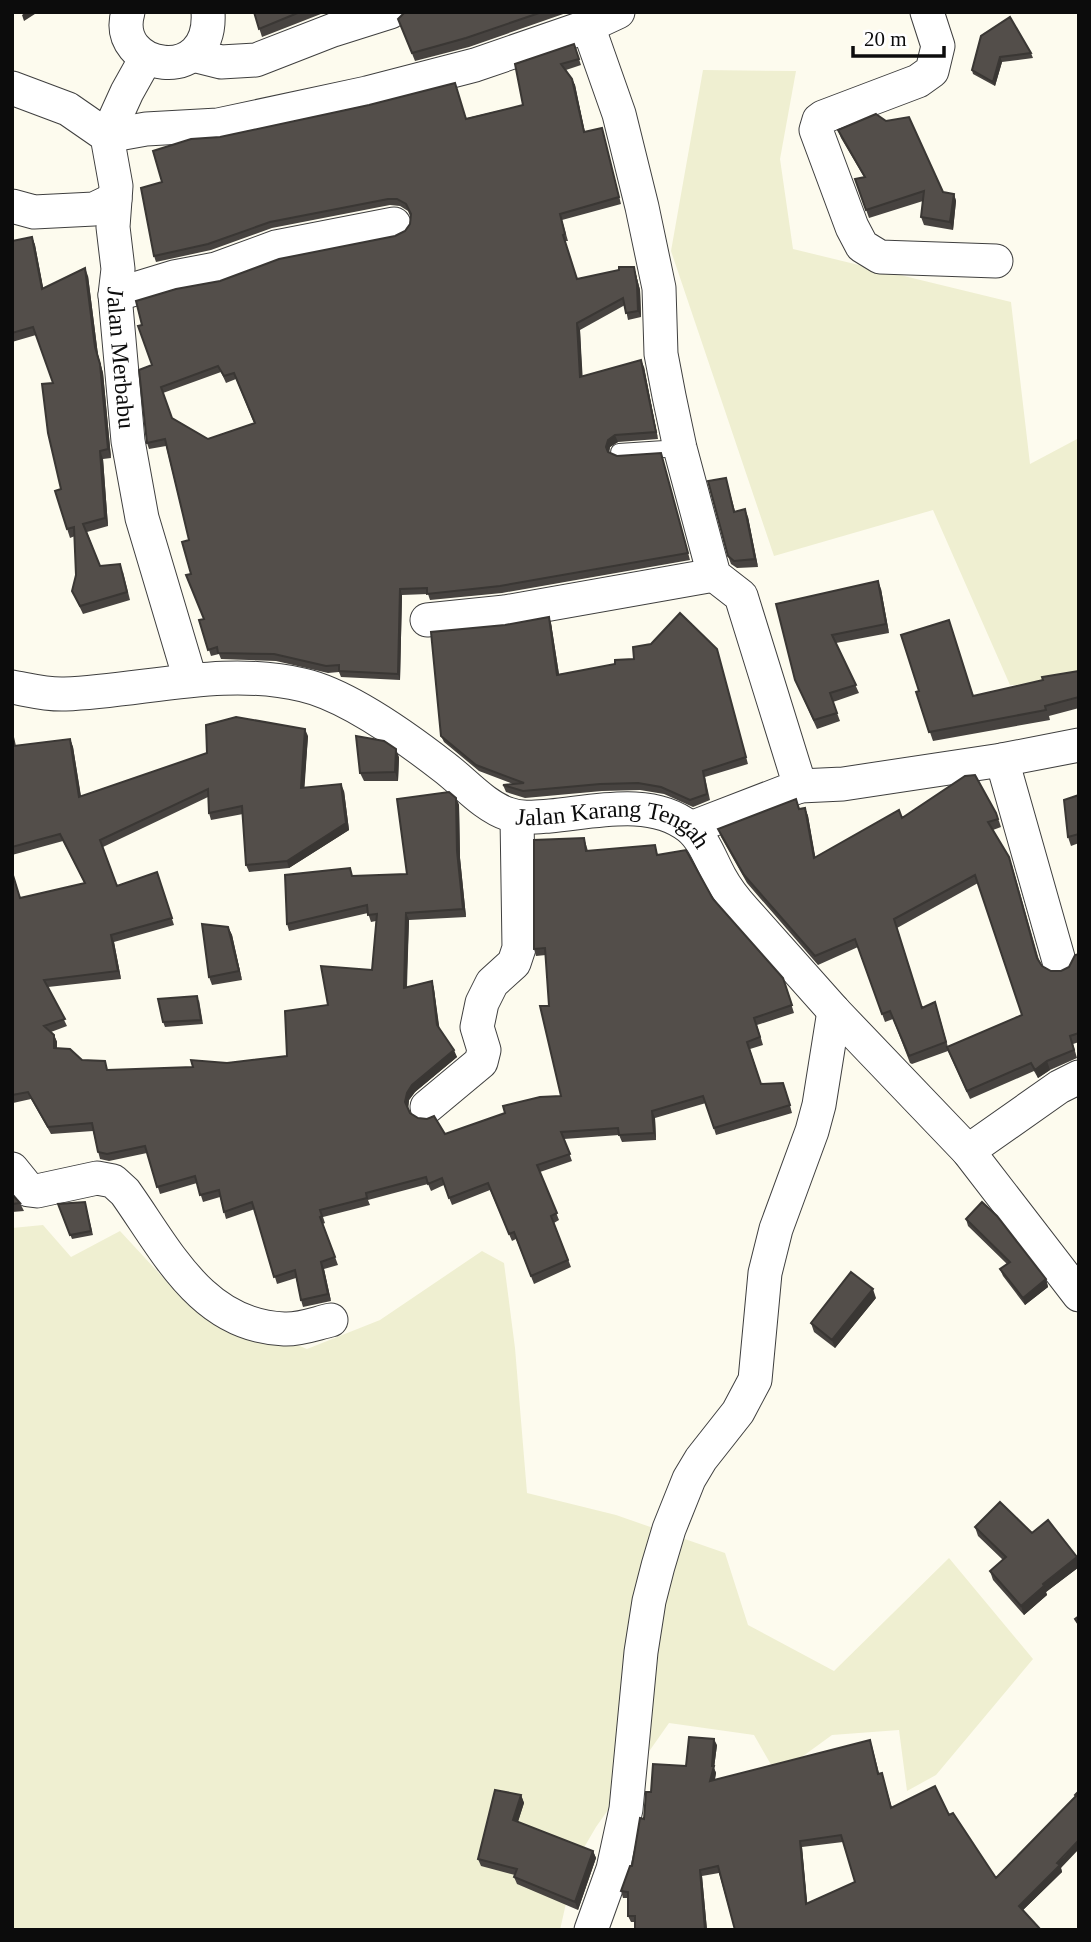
<svg xmlns="http://www.w3.org/2000/svg" width="1091" height="1942" font-family="'Times New Roman',serif">
<rect width="100%" height="100%" fill="#fdfbee"/>
<path fill="#efefd1" d="M703,70L796,71L780,159L793,249L1011,302L1030,464L1079,438V684L1010,685L933,510L774,556L671,251Z
M43,1225L71,1257L120,1231L182,1298L307,1349L380,1320L482,1251L504,1263L515,1348L527,1493L616,1515L725,1553L748,1625L834,1671L949,1558L1033,1659L936,1775L907,1791L899,1730L832,1735L777,1775L754,1735L669,1723L596,1827L575,1863L560,1930H12V1228Z"/>
<g fill="none" stroke-linecap="round" stroke-linejoin="round">
<g stroke="#3f3f3f" stroke-width="18">
<path id="service" d="M619,452L680,448"/>
</g>
<g stroke="#3f3f3f" stroke-width="35">
<g id="minor">
<path d="M128,12C111,70 213,88 208,12"/>
<path d="M927,12L938,46L932,71L918,81L823,117L819,120L816,130L852,227L862,246L880,257L996,261"/>
<path d="M588,26L619,114L642,207L659,288L661,354L669,396L680,448L714,575L741,596L800,786L691,828"/>
<path d="M193,55L221,62L256,60L333,30L390,12"/>
<path id="s1" d="M12,88L68,109L107,136L116,186L113,227L118,269L115,295L128,441L142,518L190,679"/>
<path d="M107,136L146,129L218,125L367,93L475,65L588,26L618,12"/>
<path d="M107,136L127,92L146,58"/>
<path d="M12,206L34,212L94,209L115,199"/>
<path d="M115,295L174,277L216,269L276,247L394,224"/>
<path d="M427,620L505,612L714,575"/>
<path id="s2" d="M12,687C29,690 48,695 65,694C144,691 223,666 303,685C347,695 408,739 444,767C464,782 484,806 508,814C522,819 536,817 550,816C594,812 651,797 689,827C704,839 711,861 720,877C727,890 735,900 745,911L834,1011L968,1151L1079,1295"/>
<path d="M800,786L843,784L1002,760"/>
<path d="M1059,961L1002,760L1079,745"/>
<path d="M427,1107L481,1062L484,1050L477,1027L482,1003L492,983L514,963L519,948L517,817"/>
<path d="M968,1151L1059,1087L1079,1077"/>
<path d="M12,1169L29,1190L37,1191L97,1178L113,1181L125,1192C167,1251 202,1326 284,1329C299,1330 317,1323 331,1320"/>
<path d="M591,1930L613,1869L626,1809L641,1652L649,1601L658,1566L669,1529L689,1479L701,1459L738,1412L755,1380L765,1273L776,1229L812,1131L819,1105L834,1011"/>
</g>
</g>
<use href="#service" stroke="#fff" stroke-width="16"/>
<use href="#minor" stroke="#fff" stroke-width="33"/>
</g>
<path fill="#474340" fill-rule="evenodd" d="M254,12H326L262,37Z
M405,12H569L469,47L415,61L398,19Z
M981,36L1031,53L1033,58L1002,62L995,86L973,74L972,70Z
M574,44L581,65L566,70L572,79L575,85L585,132L604,135L621,204L562,220L568,241H565L577,279L634,267L640,290L641,317L628,320L625,305L580,330L582,376L644,367L658,439L618,442L610,447L609,452L617,456L663,460L690,560L502,593L430,600L428,594L402,595L400,680L341,677L339,672L328,673L276,661L221,659L219,654L211,656L199,620L204,619L191,574L189,540L166,446L149,449L147,443L152,365L142,325L220,281L395,236L405,231L410,224V216L408,211L400,206L390,205L272,228L211,250L156,262L154,256L467,118L523,105ZM221,372L226,383L236,379L254,423L208,439L172,418L163,393Z
M838,130L943,192L954,194L956,201L953,230L924,225L921,217L923,201L869,218L855,179L864,177L841,138Z
M32,237L35,245L43,288L88,276L98,355L103,373L111,458L103,459L108,526L87,532L100,566L123,572L130,600L83,614L72,591L76,575L75,536L70,538L55,491L61,489L53,383L36,335L12,342V241Z
M726,478L735,511L748,517L758,567L737,568L731,564L728,556Z
M881,589L889,633L836,643L859,693L833,702L840,721L817,729L795,680L776,604Z
M549,617L551,623L559,674L719,656L748,764L705,777L710,800L693,807L664,794L640,790L602,791L525,798L506,792L503,785L513,784L479,771L444,742L441,736L505,625Z
M1079,671V708L1049,716L1050,720L933,741L916,692L919,691L973,696L1043,680Z
M12,734L14,737L16,746L70,739L73,747L81,796L308,736L304,787L344,791L349,830L289,868L249,872L246,865L243,814L211,820L209,813L208,797L103,847L117,886L157,872L174,925L114,942L121,979L48,987L67,1026L51,1032L54,1035L57,1042V1048L82,1060L108,1070L193,1067L287,1056L328,1005L372,970L376,921L371,922L368,913L289,931L287,924L353,876L407,874L456,798L459,805L460,858L466,917L409,920L407,987L432,981L434,989L439,1028L457,1057L415,1092L409,1100L408,1108L410,1113L445,1134L561,1096L549,1006L546,955L536,956L534,949L584,838L588,851L659,855L713,899L783,978L794,1013L757,1025L763,1045L750,1049L761,1084L786,1091L792,1113L716,1135L706,1103L655,1118L656,1140L622,1142L619,1135L564,1139L572,1161L540,1172L559,1220L554,1223L571,1267L534,1284L516,1239L512,1241L490,1190L452,1205L444,1185L431,1191L428,1184L368,1200L370,1205L323,1217L325,1223L323,1224L338,1265L324,1269L331,1301L303,1307L301,1300L296,1278L277,1284L255,1209L226,1219L220,1197L203,1202L197,1183L160,1194L147,1153L109,1161L100,1159L93,1131L51,1134L31,1099L13,1103L12,871L20,898L85,884L63,841L12,855Z
M399,757L398,781H364L360,773Z
M975,775L999,821L1001,827L993,830L1012,865L1039,960L1042,966L1051,971H1061L1069,967L1079,954V1042L1073,1044L1077,1058L1050,1070L1038,1078L1034,1071L970,1099L948,1051L912,1064L910,1063L893,1019L885,1022L858,947L818,965L747,883L721,837L718,829L805,808L808,816L815,857L902,818ZM978,883L1022,1015L948,1047L938,1011L922,1008L897,928Z
M1079,795V843L1071,846L1068,837Z
M228,927L232,935L242,980L212,985L209,977Z
M199,1000L203,1024L165,1027L163,1022Z
M12,1194L20,1203L24,1211L12,1212Z
M85,1202L93,1235L72,1239L58,1204Z
M966,1219L1046,1279L1048,1287L1025,1305L1003,1276L1000,1269L1007,1264L968,1226Z
M876,1298L835,1348L814,1332L811,1323Z
M975,1527L1032,1533L1077,1557L1079,1567L1046,1592L1047,1595L1024,1615L993,1580L990,1571L1003,1560L978,1536Z
M717,1745L714,1768L716,1773L715,1780L872,1746L879,1773H882L892,1808L949,1815L996,1878L1076,1797L1075,1795L1079,1791L1061,1868L1062,1872L1023,1910L735,1930L719,1873L702,1876L707,1930H635V1922H631L628,1916V1898H623L621,1891L632,1866L651,1792L686,1766ZM843,1842L855,1882L807,1903L802,1847Z
M521,1795L524,1803L518,1822L593,1851L596,1858L578,1910L517,1884L514,1877L515,1875L481,1866L478,1859Z"/>
<path fill="#3a3734" d="M26,12H38L24,21L22,15Z
M1000,57L1002,62L995,86L993,82Z
M572,79L575,85L586,139L584,132Z
M954,194L956,201L953,230L950,222Z
M32,237L35,245L45,297L42,289Z
M634,267L640,290L641,317L638,311Z
M85,268L88,276L98,355L103,373L111,458L108,449Z
M577,323L580,330L583,383L580,377Z
M641,360L644,367L658,439L656,432Z
M615,435L618,442L610,447L609,453L606,447L608,440Z
M100,451L103,459L108,526L105,518Z
M745,509L748,517L758,567L755,559Z
M878,581L881,589L889,633L886,624Z
M400,589L402,595L400,680L398,674Z
M549,617L551,623L560,681L557,675Z
M305,729L308,736L304,795L301,788Z
M70,739L73,747L82,804L79,797Z
M396,749L399,757L398,781L395,772Z
M341,784L344,791L349,830L289,868L287,861Z
M456,798L459,805L460,858L466,917L463,909L457,851Z
M805,808L808,816L817,866L814,858Z
M406,913L409,920L406,995L404,988Z
M228,927L232,935L242,980L239,971Z
M111,935L114,942L121,979L118,971Z
M432,981L434,989L440,1032L437,1025Z
M54,1035L57,1042L56,1055L54,1048Z
M454,1050L457,1057L415,1092L409,1100L408,1110L405,1102L407,1093L412,1085Z
M1047,1061L1050,1070L1038,1078L1035,1070Z
M652,1111L655,1118L656,1140L654,1133Z
M321,1262L324,1269L331,1301L328,1294Z
M1046,1279L1048,1287L1025,1305L1023,1298Z
M873,1289L876,1298L835,1348L832,1340Z
M1077,1557L1079,1567L1046,1592L1047,1595L1024,1615L1021,1606L1043,1584Z
M714,1739L717,1745L714,1768L716,1773L713,1787L710,1781Z
M521,1795L524,1803L516,1827L513,1820Z
M1079,1840V1849L1061,1868L1062,1872L1021,1912L1019,1906Z
M800,1841L802,1847L808,1911L806,1904Z
M593,1851L596,1858L578,1910L575,1902Z
M700,1870L702,1876L707,1930H705Z"/>
<path fill="#534e4a" stroke="#3a3734" stroke-width="2" fill-rule="evenodd" d="M254,12H300L259,29Z
M405,12H542L466,38L412,53L398,19Z
M1010,17L1031,53L1000,57L993,82L972,70L981,36Z
M574,44L579,59L561,64L572,79L584,132L602,128L619,197L560,214L565,234L563,235L577,279L619,270V267H634L637,284L638,311L626,313L623,298L577,323L580,377L641,360L656,432L615,435L608,440L606,447L608,452L617,456L661,453L688,553L500,586L427,594V588L400,589L398,674L339,671V665L326,666L274,654L218,653L217,647L208,650L199,620L204,619L186,575L191,574L182,542L189,540L165,439L147,443L139,370L152,365L138,326L142,325L136,301L176,289L220,281L279,259L395,236L405,231L410,224L411,214L406,204L397,199H388L270,222L208,244L154,256L141,188L162,182L153,151L191,139L220,137L369,105L455,83L466,119L523,105L515,64ZM218,366L224,376L234,373L255,423L208,439L172,418L161,387Z
M876,114L886,121L909,117L943,192L954,194L950,222L921,217L924,191L866,210L855,179L865,177L838,130Z
M32,237L42,289L85,268L95,347L100,364L108,449L100,451L105,518L83,524L100,566L120,564L127,592L80,606L72,591L76,575L74,527L67,529L55,491L61,489L48,433L42,384L53,383L33,327L12,333V241Z
M726,478L734,512L745,509L755,559L734,561L728,556L708,481Z
M878,581L886,624L832,635L856,685L830,693L837,713L814,720L795,680L776,604Z
M680,613L717,649L746,757L703,771L707,794L690,800L661,787L638,783L600,784L523,791L503,785L524,783L476,765L441,736L431,632L505,625L549,617L557,675L615,664V660L634,659L633,647L651,644Z
M949,620L973,696L1043,680L1042,677L1079,671V697L1045,706L1046,710L929,732L916,692L919,691L901,635Z
M236,717L305,729L301,788L341,784L346,823L287,861L246,865L242,806L209,813L208,789L100,840L117,886L157,872L172,918L111,935L118,971L44,980L65,1019L44,1026L54,1035V1048L70,1049L82,1060L105,1061L107,1070L193,1067L191,1060L227,1063L287,1056L285,1011L328,1005L321,966L372,970L377,914L368,915L367,905L287,924L285,875L350,868L352,876L407,874L397,799L449,792L456,798L457,851L463,909L406,913L404,988L432,981L437,1025L454,1050L412,1085L407,1093L405,1102L410,1113L418,1118L427,1119L434,1116L445,1134L505,1113L503,1106L540,1097L561,1096L540,1006H549L545,948L534,949V840L584,838L586,851L655,845L657,855L686,850L713,899L783,978L792,1005L754,1018L760,1037L747,1042L761,1084L783,1083L790,1105L714,1128L703,1096L652,1111L654,1133L619,1135L618,1128L561,1132L570,1154L537,1165L557,1213L551,1216L568,1260L531,1276L514,1232L509,1234L488,1183L449,1198L442,1178L428,1184L426,1177L366,1193L367,1198L320,1210L322,1216L320,1217L335,1257L321,1262L328,1294L301,1300L295,1270L274,1277L252,1202L224,1212L219,1190L200,1195L195,1176L157,1187L145,1146L107,1154L98,1152L92,1123L48,1127L28,1092L12,1095V872L20,898L85,883L60,834L12,847V734L14,746L70,739L79,797L207,753L206,725Z
M356,736L384,741L396,749L395,772L360,773Z
M975,775L996,813L998,819L988,822L1009,857L1037,958L1042,966L1051,971H1061L1069,967L1075,955L1079,954V1033L1070,1036L1074,1050L1047,1061L1035,1070L1031,1063L967,1091L947,1047L1022,1015L975,875L894,919L922,1008L935,1002L946,1042L909,1056L890,1011L882,1014L855,939L815,956L744,875L718,829L796,799L799,809L805,808L814,858L899,810L902,818L965,776Z
M1079,795V834L1068,837L1064,800Z
M202,924L228,927L239,971L209,977Z
M197,996L201,1020L163,1022L158,999Z
M12,1194L20,1203L12,1204Z
M85,1202L91,1231L70,1235L58,1204Z
M982,1202L997,1216L1046,1279L1023,1298L1000,1269L1010,1262L966,1219Z
M851,1272L873,1289L832,1340L811,1323Z
M1000,1502L1032,1533L1048,1520L1077,1557L1043,1584L1044,1586L1021,1606L990,1571L1006,1557L975,1527Z
M1079,1616V1625L1075,1619Z
M689,1737L714,1739L712,1766H714L710,1781L870,1740L878,1774L882,1773L891,1808L935,1786L949,1815L953,1813L996,1878L1076,1796L1075,1795L1079,1791V1840L1057,1863L1060,1865L1019,1906L1041,1930H735L718,1866L700,1870L705,1930H635V1916H628V1892L621,1891L630,1866H632L640,1818L644,1819L646,1792H651L653,1764L686,1766ZM841,1835L855,1882L806,1904L800,1841Z
M495,1790L521,1795L513,1820L593,1851L575,1902L514,1877L517,1869L478,1859Z"/>
<g text-anchor="middle" stroke-width="7" stroke-linejoin="round" paint-order="stroke">
<g font-size="24" fill="#0c0c0c" stroke="#fff">
<text dy="8" stroke="none"><textPath href="#s1" startOffset="331">Jalan Merbabu</textPath></text>
<text dy="8" stroke="none"><textPath href="#s2" startOffset="646">Jalan Karang Tengah</textPath></text>
</g>
</g>
<rect width="1091" height="1942" fill="none" stroke="#0c0c0c" stroke-width="28"/>
<path d="M853 46v10h91v-10" fill="none" stroke="#0c0c0c" stroke-width="3.5"/>
<text x="864" y="46" font-size="21" fill="#0c0c0c" stroke="#ffffff" stroke-width="5" paint-order="stroke">20 m</text>
</svg>
